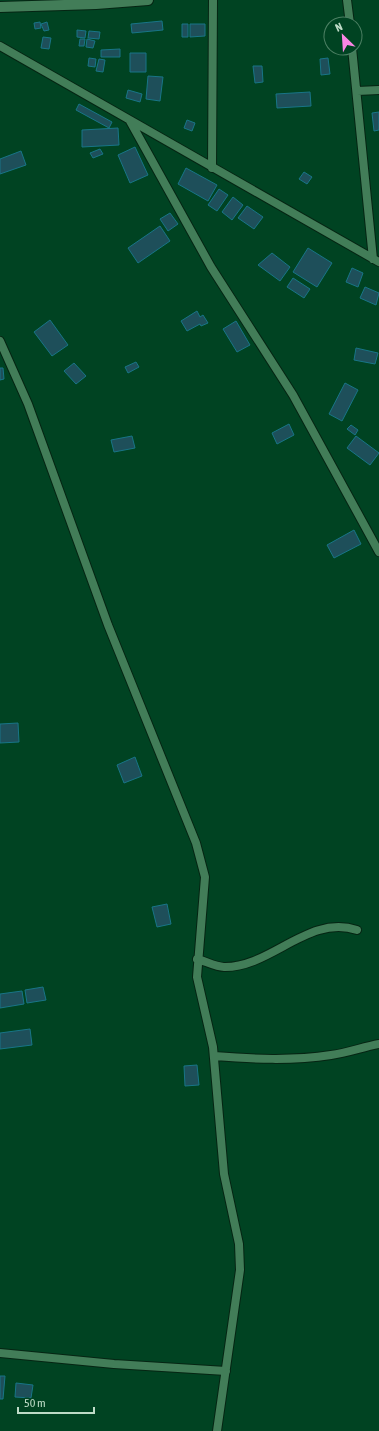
<svg xmlns="http://www.w3.org/2000/svg" width="379" height="1431" font-family="'Asap Condensed',sans-serif">
<rect width="100%" height="100%" fill="#004322"/>
<path fill="#1e4f5a" stroke="#187587" d="M162,21L163,30L132,33L131,24Z
M40,22L41,28L35,29L34,23Z
M47,22L49,30L44,31L41,24Z
M182,24H188V37H182Z
M190,24H205V36L190,37Z
M77,30L86,31L85,38L77,37Z
M89,31L100,32L99,39L88,38Z
M43,37L51,38L49,49L41,48Z
M80,39H85L84,46H79Z
M87,39L95,41L93,48L86,47Z
M120,49V57H101V50Z
M130,53H146V72H130Z
M89,58L96,59L95,67L88,66Z
M328,58L330,74L321,75L320,59Z
M99,59L105,60L103,72L96,71Z
M253,66H262L263,82L255,83Z
M148,76L163,77L160,101L146,99Z
M128,90L142,94L140,102L126,98Z
M310,92L311,106L277,108L276,94Z
M79,104L112,122L109,128L76,110Z
M379,112V130L374,131L372,113Z
M187,120L195,123L192,131L184,128Z
M118,128L119,145L82,147V130Z
M135,147L148,175L130,183L118,155Z
M100,149L103,154L93,158L90,153Z
M21,151L26,165L0,174V159Z
M186,168L217,185L208,201L178,184Z
M304,172L312,177L307,184L299,179Z
M219,189L228,195L217,211L208,205Z
M233,197L243,205L232,220L222,212Z
M247,206L263,217L254,229L238,218Z
M170,213L178,224L168,231L160,219Z
M160,226L170,241L138,263L128,248Z
M308,248L332,263L317,287L293,272Z
M272,253L290,267L280,281L258,265Z
M352,268L363,273L358,287L346,282Z
M293,278L310,289L304,298L287,287Z
M365,287L379,293L376,305L360,298Z
M197,311L200,317L203,315L208,323L201,326L200,324L187,331L181,321Z
M50,320L68,345L52,356L34,332Z
M236,321L250,345L237,352L223,329Z
M356,348L378,353L375,364L354,360Z
M136,362L139,367L128,373L125,367Z
M74,363L86,376L76,384L64,371Z
M0,368H3L4,379L0,380Z
M345,383L358,390L342,421L329,414Z
M289,424L294,435L277,444L272,433Z
M351,425L358,430L355,435L347,429Z
M132,436L135,448L114,452L111,440Z
M356,436L379,453L370,465L347,448Z
M354,530L361,544L334,558L327,545Z
M18,723L19,742L0,743V724Z
M135,757L142,776L124,783L117,765Z
M167,904L171,924L157,927L152,907Z
M43,987L46,1000L27,1003L25,990Z
M22,991L24,1004L0,1008V994Z
M30,1029L32,1045L0,1049V1033Z
M197,1065L199,1085L185,1086L184,1066Z
M0,1376H5L3,1399H0Z
M16,1383L33,1385L31,1398L15,1397Z"/>
<g fill="none" stroke-linecap="round" stroke-linejoin="round">
<g stroke="#052513" stroke-width="10">
<path id="minor" d="M347,0L350,24
M0,46L379,262
M352,48L373,259
M357,91L379,90
M130,121L211,267L293,395L379,552
M212,168L213,0
M0,341L28,404L108,625L196,843L205,877L197,977L213,1047L224,1174L239,1244L240,1270L217,1431
M197,959C205,961 216,967 224,967C271,968 308,914 357,930
M214,1056C253,1059 292,1061 331,1055C347,1053 363,1047 379,1044
M0,1353L114,1364L226,1371"/>
</g>
<g stroke="#052513" stroke-width="12">
<path id="tertiary" d="M0,7L96,4L148,0"/>
</g>
<use href="#minor" stroke="#427d58" stroke-width="8"/>
<use href="#tertiary" stroke="#427d58" stroke-width="10"/>
</g>
<g transform="translate(343 36) rotate(335)"><circle r="19" fill="#004322" stroke="#4c8064"/>
<path d="M0-3L7 15L0 10L-7 15Z" fill="#fb86e5"/>
<text y="-6" font-size="11" font-weight="bold" text-anchor="middle" fill="#bedbc7">N</text>
</g>
<path d="M18 1407v6h76v-6" fill="none" stroke="#bedbc7" stroke-width="2"/>
<text x="24" y="1407" font-size="12" fill="#bedbc7" stroke="#004322" stroke-width="3" paint-order="stroke">50 m</text>
</svg>
